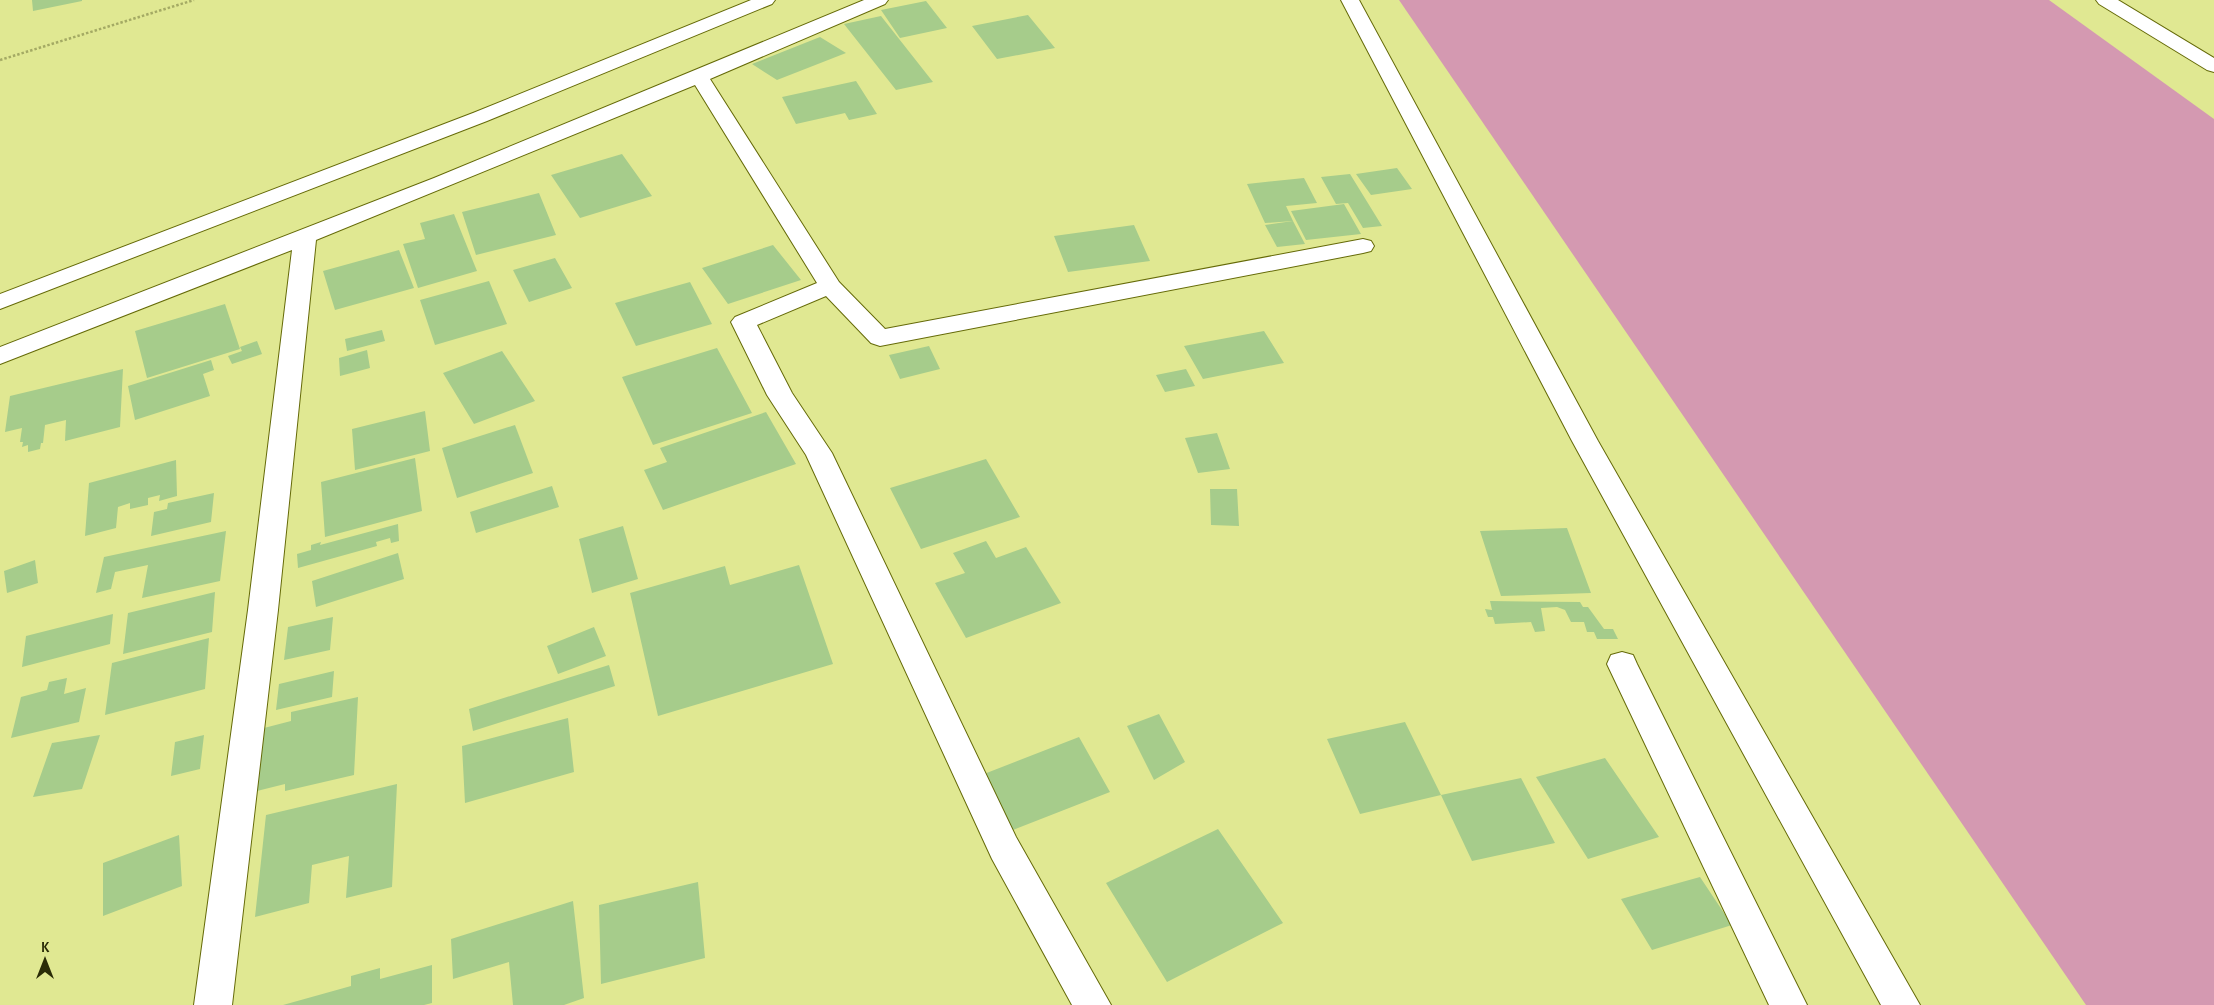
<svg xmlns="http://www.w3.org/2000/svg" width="2214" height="1005" font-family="'Alegreya Sans',sans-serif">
<rect width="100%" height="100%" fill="#e0e892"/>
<path fill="#d499b1" d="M1399,0H2049L2214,119V1005H2086Z"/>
<path fill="#a6cc8b" d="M32,0H82V1L33,11Z
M926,1L947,28L900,38L881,10Z
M1028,15L1055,48L997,59L972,26Z
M881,16L933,82L896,90L844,24Z
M820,37L846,53L777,80L752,64Z
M856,81L877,114L849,120L845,113L796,124L782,97Z
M622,154L652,196L580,218L551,175Z
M1397,168L1412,189L1371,195L1356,174Z
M1350,174L1382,226L1363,228L1348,203L1336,204L1321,177Z
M1304,178L1317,203L1286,206L1293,221L1265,223L1247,184Z
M539,193L556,235L476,255L462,212Z
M1344,204L1361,234L1306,240L1291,211Z
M454,214L477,271L418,288L403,244L425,239L420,223Z
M1293,221L1305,244L1277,247L1265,225Z
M1134,225L1150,261L1068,272L1054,236Z
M773,245L801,280L728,304L702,268Z
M399,250L414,288L335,310L323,271Z
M555,258L572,288L529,302L513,270Z
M489,281L507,324L435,345L420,300Z
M690,282L712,324L636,346L615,303Z
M225,304L240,349L147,378L135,331Z
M382,330L385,341L347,351L345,339Z
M1264,331L1284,363L1203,379L1184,346Z
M257,341L262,354L232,364L228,356L242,351L240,347Z
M929,346L940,369L900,379L889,355Z
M717,348L752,413L653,445L622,377Z
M367,350L370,368L340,376L339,358Z
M502,351L535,401L474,424L443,373Z
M211,360L214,370L203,374L210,396L135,420L128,386Z
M123,369L120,427L65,441L66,420L45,425L43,443H41L40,449L28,452V445L22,447L23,442H20L22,428L5,432L10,396Z
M1186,369L1195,386L1165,392L1156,375Z
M425,411L430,451L355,470L352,429Z
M766,412L796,464L663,510L644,470L667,462L660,448Z
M515,425L533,473L457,498L442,448Z
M1217,433L1230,469L1198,473L1185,438Z
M415,458L422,511L325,537L321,482Z
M986,459L1020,517L921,549L890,488Z
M176,460L177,496L159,501L160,495L148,498V505L130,509V503L118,507L116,528L85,536L89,483Z
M552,486L559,507L476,533L470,512Z
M1210,489H1237L1239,526L1211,525Z
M214,493L211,522L151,536L154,512L167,509L168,503Z
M398,524L399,541L391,543L390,538L376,542L377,546L298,568L297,554L311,550V545L321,542L320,545Z
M623,526L638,579L592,593L579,539Z
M1567,528L1591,593L1501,596L1480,531Z
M226,531L220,581L142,598L148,565L115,572L111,589L96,593L104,557Z
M986,541L996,558L1026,547L1061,603L966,638L935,583L965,573L953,553Z
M398,553L404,579L316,607L312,581Z
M35,560L38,583L7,593L4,571Z
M799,565L833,664L658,716L630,593L725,566L730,585Z
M215,592L212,632L123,654L128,613Z
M1490,601L1580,602L1583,607H1588L1604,629H1613L1618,639H1597L1594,632H1587L1584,622H1571L1565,610L1557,607L1541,608L1545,631L1535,632L1531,622L1495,624L1493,617H1488L1485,609L1492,610Z
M113,614L110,644L22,667L26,636Z
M333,617L330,650L284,660L288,627Z
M594,627L606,656L558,674L547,646Z
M209,638L205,689L105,715L112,663Z
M609,665L615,686L473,731L469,709Z
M334,671L332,697L276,710L279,684Z
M67,678L64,694L86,688L79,722L11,738L21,697L47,690L49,682Z
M358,697L354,775L285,791V784L257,791L264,728L291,721V712Z
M1159,714L1185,762L1154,780L1127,726Z
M568,718L574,772L465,803L462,746Z
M1405,722L1441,795L1521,778L1555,843L1472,861L1441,795L1360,814L1327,739Z
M100,735L82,789L33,797L52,743Z
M204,735L200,769L171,776L175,742Z
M1079,737L1110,792L1013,830L984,774Z
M1605,758L1659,837L1588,859L1536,777Z
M397,784L392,887L346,898L349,856L312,865L309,903L255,917L266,815Z
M1218,829L1283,923L1167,982L1106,883Z
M179,835L182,886L103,916V863Z
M1700,877L1732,925L1652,950L1621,899Z
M698,882L705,958L601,984L599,905Z
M573,901L584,998L564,1005H513L509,962L453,979L451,939Z
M432,965V1003L424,1005H283L351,986V976L380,968V979Z"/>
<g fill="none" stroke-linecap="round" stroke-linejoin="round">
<g stroke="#656a08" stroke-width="2">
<path id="street" d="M751,0H775L772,4L487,121L0,309V294L473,113Z
M864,0H888L885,4L710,79L839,282L885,329L1363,239L1371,241L1374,246L1371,251L1363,253L880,346L871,343L826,296L757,325L792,393L832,453L1016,837L1111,1005H1072L992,859L806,455L767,395L731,322L735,317L817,283L695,85L316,240L278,610L232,1005H194L248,610L292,250L0,364V347L434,178Z
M1341,0H1359L1598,441L1920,1005H1881L1572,441Z
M2096,0H2118L2214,58V72L2207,70L2099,4Z
M1622,652L1633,655L1637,664L1807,1005H1769L1607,664L1611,655Z"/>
</g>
<path stroke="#a4aa64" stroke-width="2.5" stroke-dasharray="2.5 2" stroke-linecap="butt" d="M0,60L194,0"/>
<use href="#street" fill="#fff" fill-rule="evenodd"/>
</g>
<g transform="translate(45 960)" stroke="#e0e892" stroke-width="4" paint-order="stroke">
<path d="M0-4L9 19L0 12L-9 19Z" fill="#2a2c07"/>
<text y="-8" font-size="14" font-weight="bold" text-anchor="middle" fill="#2a2c07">K</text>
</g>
</svg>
